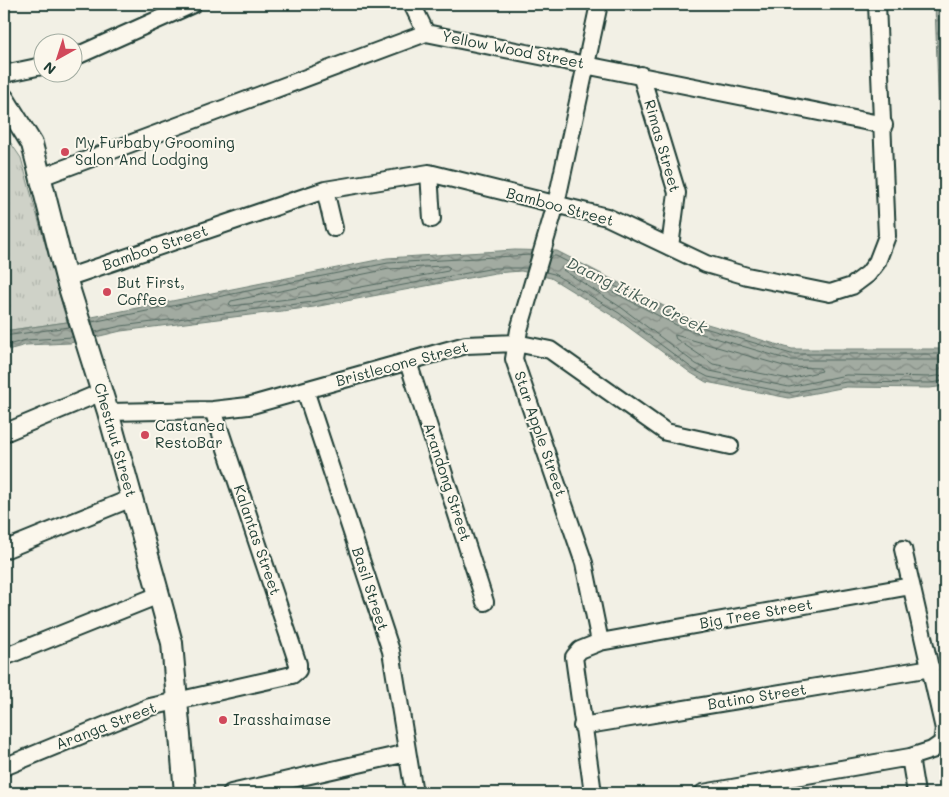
<svg xmlns="http://www.w3.org/2000/svg" width="949" height="797" font-family="Mali,sans-serif">
<defs>
<pattern id="grass-tufts" width="24" height="20" patternUnits="userSpaceOnUse" patternTransform="scale(1.25)"><rect width="24" height="20" fill="#cfd2c8"/><path d="M3 7l-1-3M5 7V3M7 7l1-3M15 17l-1-3M17 17v-4M19 17l1-3" fill="none" stroke="#b1b5ac"/></pattern>
<pattern id="water-waves" width="16" height="10" patternUnits="userSpaceOnUse" patternTransform="scale(1.25)"><rect width="16" height="10" fill="#a2aba1"/><path d="M0 5q4-4 8 0t8 0" fill="none" stroke="#838c84"/></pattern>
</defs>
<rect width="100%" height="100%" fill="#f2f0e5"/>
<filter id="ink" filterUnits="userSpaceOnUse"><feTurbulence type="fractalNoise" baseFrequency=".02" numOctaves="2"/><feDisplacementMap in="SourceGraphic" scale="10" xChannelSelector="R" yChannelSelector="G"/><feConvolveMatrix kernelMatrix="1 2 1 2 8 2 1 2 1" color-interpolation-filters="sRGB"/></filter>
<g filter="url(#ink)">
<path fill="url(#grass-tufts)" stroke="#77887e" d="M8,139L21,158L67,322L4,331V140Z"/>
<path fill="url(#water-waves)" stroke="#6e7f75" d="M935,4H945V294Z
M515,250L557,251L687,318L792,349H945V386L930,388L846,387L789,398L706,382L691,373L616,318L551,278L521,271L495,273L314,307L121,331L70,343L26,345L4,351V331L67,322L387,258Z
M945,391V508L943,500Z"/>
<g fill="none" stroke-linecap="round" stroke-linejoin="round">
<path stroke="#536960" stroke-width="1" d="M940,4L945,125
M551,256H556L685,322L791,354H945
M447,266L450,268L448,271L312,296L232,306L229,304L231,301L389,269Z
M546,272L554,274L619,313L693,369L708,377L789,393L846,382L930,383L945,381
M92,322L388,263L531,255
M95,332L121,326L313,302L494,268H527
M675,335L787,367L820,368L822,371L789,379L713,364L676,339Z
M4,336L69,327
M4,346L26,340L73,337
M945,360H789L682,328L567,268L563,270L622,308L696,364L710,371L789,387L846,375L929,377L945,375"/>
<g stroke="#1f3d34" stroke-width="20">
<path id="minor" d="M412,4L426,33
M72,58L193,4
M4,74L42,66
M641,75L677,193L670,247
M429,173L432,219
M41,177L426,33L884,125
M325,190L334,228
M66,278L325,190L429,173L607,217L706,264L747,276L830,293L852,286L868,274L877,262L887,236L877,4
M408,362L485,602
M305,390L391,651L414,793
M108,412L213,410L248,406L466,345L516,343L550,350L666,432L730,446
M4,433L102,392
M4,550L132,498
M600,642L911,586
M4,657L159,595
M582,726L931,668
M910,757L916,793
M4,767L150,707L292,675L298,670V664L213,410
M231,793L407,753
M593,793L574,657L580,650L600,642L584,563L514,359L519,330L556,204L599,4
M703,793L910,757L932,750L942,743L944,729L903,549"/>
</g>
<g stroke="#1f3d34" stroke-width="24">
<path id="tertiary" d="M4,99L32,144L66,278L108,412L159,595L172,643L185,793"/>
</g>
<use href="#minor" stroke="#fbf7ec" stroke-width="16"/>
<use href="#tertiary" stroke="#fbf7ec" stroke-width="20"/>
</g>
</g>
<g fill="#d1495b" stroke="#fbf7ec" stroke-width="2">
<circle cx="65" cy="152" r="5"/>
<circle cx="107" cy="292" r="5"/>
<circle cx="145" cy="435" r="5"/>
<circle cx="223" cy="720" r="5"/>
</g>
<g text-anchor="middle" stroke-width="4" stroke-linejoin="round" paint-order="stroke">
<g font-size="15" fill="#1f3d34" stroke="#fbf7ec">
<text transform="translate(513 50) rotate(11)" y="5">Yellow Wood Street</text>
<text transform="translate(662 146) rotate(74)" y="5">Rimas Street</text>
<text transform="translate(560 207) rotate(15)" y="5">Bamboo Street</text>
<text transform="translate(155 248) rotate(-19)" y="5">Bamboo Street</text>
<text transform="translate(402 364) rotate(-15)" y="5">Bristlecone Street</text>
<text transform="translate(540 434) rotate(71)" y="5">Star Apple Street</text>
<text transform="translate(115 440) rotate(74)" y="5">Chestnut Street</text>
<text transform="translate(447 482) rotate(72)" y="5">Arandong Street</text>
<text transform="translate(257 540) rotate(71)" y="5">Kalantas Street</text>
<text transform="translate(370 589) rotate(72)" y="5">Basil Street</text>
<text transform="translate(756 614) rotate(-10)" y="5">Big Tree Street</text>
<text transform="translate(757 697) rotate(-9)" y="5">Batino Street</text>
<text transform="translate(106 726) rotate(-21)" y="5">Aranga Street</text>
</g>
<g font-size="15" fill="#1f3d34" stroke="#fbf7ec" text-anchor="start">
<text x="75" y="148">My Furbaby Grooming<tspan x="75" dy="17">Salon And Lodging</tspan></text>
<text x="117" y="288">But First,<tspan x="117" dy="17">Coffee</tspan></text>
<text x="155" y="431">Castanea<tspan x="155" dy="17">RestoBar</tspan></text>
<text x="233" y="725">Irasshaimase</text>
</g>
<g font-size="16" font-style="italic" fill="#465e55" stroke="#fbf7ec">
<text transform="translate(637 295) rotate(26)" y="6">Daang Itikan Creek</text>
</g>
</g>
<rect width="949" height="797" fill="none" stroke="#fbf7ec" stroke-width="20"/>
<rect x="10" y="10" width="929" height="777" fill="none" stroke="#1f3d34" stroke-width="2" filter="url(#ink)"/>
<g transform="translate(58 58) rotate(219)"><circle r="24" fill="#fbf7ec" stroke="#a3ada2"/>
<path d="M0-4L9 19L0 12L-9 19Z" fill="#d1495b"/>
<text y="-8" font-size="14" font-weight="bold" text-anchor="middle" fill="#1f3d34">N</text>
</g>
</svg>
